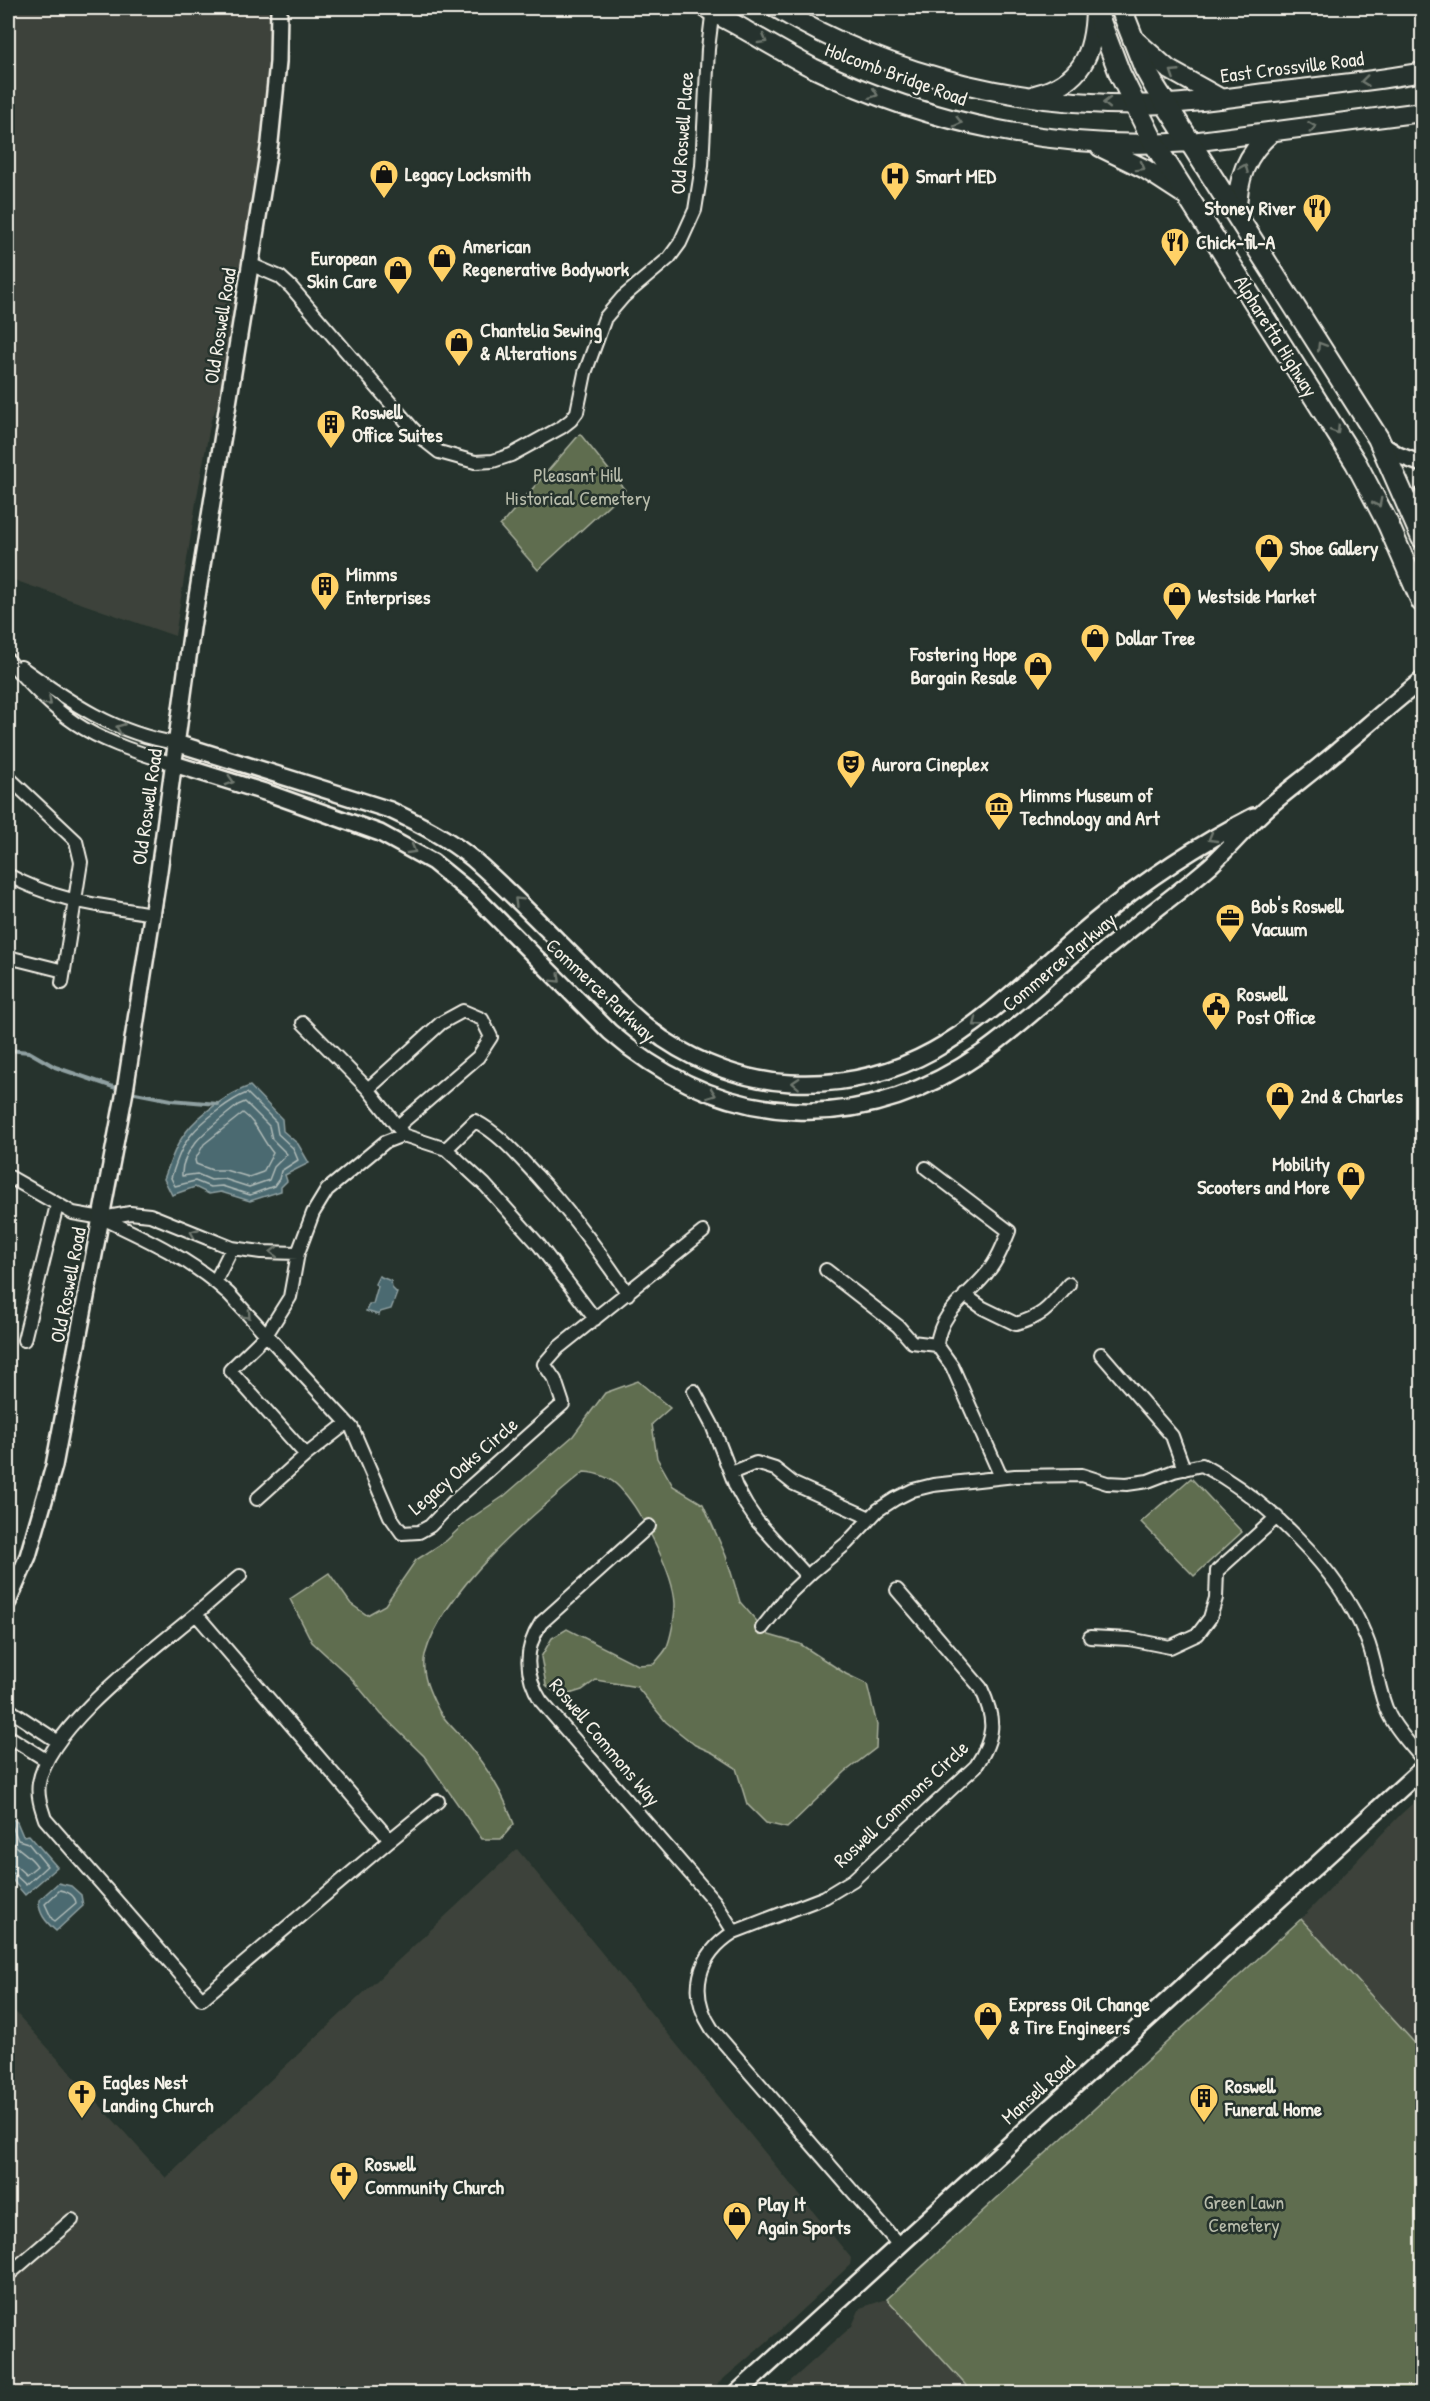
<svg xmlns="http://www.w3.org/2000/svg" width="1430" height="2401" font-family="'Patrick Hand',sans-serif">
<rect width="100%" height="100%" fill="#26332d"/>
<filter id="ink" filterUnits="userSpaceOnUse"><feTurbulence type="fractalNoise" baseFrequency=".0167" numOctaves="2"/><feDisplacementMap in="SourceGraphic" scale="12" xChannelSelector="R" yChannelSelector="G"/><feConvolveMatrix kernelMatrix="1 2 1 2 8 2 1 2 1" color-interpolation-filters="sRGB"/></filter>
<g filter="url(#ink)">
<path fill="#3c433a" d="M8,8H269L271,55L261,152L221,397L211,420L196,502L175,636L8,578Z
M1422,1795V2051L1301,1919L1400,1815Z
M517,1849L851,2258L850,2265L777,2333L707,2393H8V2004L166,2178Z
M887,2299L973,2393L776,2394L852,2326L860,2308Z"/>
<path fill="#5e6d50" stroke="#a9af9c" stroke-width="1.5" d="M580,434L625,490L538,570L500,526Z
M638,1381L670,1408L652,1424L657,1458L673,1486L703,1504L726,1556L740,1602L769,1635L800,1644L846,1674L867,1684L877,1725L876,1748L845,1772L787,1828L766,1823L747,1804L736,1768L713,1753L695,1745L666,1722L637,1687L596,1680L582,1690L560,1697L546,1685L541,1657L552,1638L567,1629L638,1665L654,1664C658,1659 663,1654 666,1649C671,1638 675,1616 675,1604C674,1574 641,1510 620,1488C610,1477 598,1473 584,1472C532,1515 443,1589 425,1655C420,1674 431,1695 439,1711C446,1722 457,1732 466,1742C487,1768 503,1792 514,1824L501,1839H482L424,1756L381,1714L351,1678L312,1642L290,1599L329,1573L351,1604L367,1615L385,1605L416,1560L446,1541L467,1521L504,1496L573,1436L605,1393Z
M1191,1478L1242,1532L1194,1576L1141,1522Z
M1301,1919L1422,2051V2393H973L887,2299Z"/>
<path fill="#4b6a71" stroke="#8fa0a1" stroke-width="1.5" d="M250,1086L282,1119L283,1131L298,1144L309,1163L285,1175L287,1181L281,1187V1191L250,1201L221,1192L209,1194L195,1187L172,1195L164,1179C170,1163 175,1146 186,1132C199,1114 230,1093 250,1086Z
M379,1276L391,1281L392,1288L397,1293L391,1309L380,1312L379,1315L366,1311L369,1304H373L378,1286L375,1284Z
M8,1816L17,1822L23,1836L29,1835L57,1867L25,1895L8,1875Z
M58,1883L71,1886L81,1895L83,1906L56,1931C46,1922 38,1913 39,1900Z"/>
<g fill="none" stroke-linecap="round" stroke-linejoin="round">
<path stroke="#b0bbb8" stroke-width="1.5" d="M247,1093L276,1122L278,1134L293,1148L298,1160L281,1171L279,1179L274,1186L250,1195L222,1186L210,1187L195,1181L175,1186L171,1178C176,1163 181,1147 191,1135C202,1121 231,1099 247,1093Z
M245,1102L269,1126L272,1139L287,1154L274,1167L269,1180L249,1187L224,1179L211,1180L197,1174L182,1176C180,1146 218,1122 238,1105Z
M243,1113C257,1123 262,1140 273,1153L263,1172L249,1177L225,1170H212L196,1164L195,1160L204,1144Z
M8,1822L12,1826L18,1840L28,1843L47,1866L26,1885L13,1873L8,1872
M8,1834C13,1849 28,1852 37,1866L26,1875L16,1866L8,1864
M60,1890C67,1891 75,1895 76,1903L55,1921L52,1919L45,1904Z"/>
<path stroke="#8fa0a1" stroke-width="4" d="M8,1050L29,1052L55,1067L122,1090
M130,1092L171,1100L218,1104"/>
<g stroke="#f4f1e8" stroke-width="16">
<path id="minor" d="M252,265L280,277L291,287L412,428L425,441L439,452L475,462L493,461L511,455L562,427L571,420L577,412L585,373L605,318L623,297L669,258L680,243L695,210L702,166L708,49L713,8
M8,660C28,682 49,706 75,723C105,743 140,753 174,764
M21,667C69,702 116,734 176,743
M8,777L76,841L81,862L62,983
M8,875C58,902 97,905 153,914
M8,957L64,971
M303,1023L368,1089L401,1131
M368,1089L441,1023L463,1011L482,1019L491,1037L478,1057L398,1126
M446,1149L475,1121C500,1134 518,1156 537,1176C571,1213 600,1252 628,1294
M926,1168L1009,1231C1003,1246 997,1261 987,1273C968,1297 940,1311 937,1345L952,1366L1001,1477
M8,1176L73,1213L102,1218L130,1213L150,1215L232,1248L261,1252L298,1253
M102,1218C147,1239 192,1260 229,1294L352,1428L390,1516L402,1533L419,1532L430,1526L453,1502L563,1404L555,1380L544,1364L558,1348L703,1232
M826,1270L898,1326L912,1342L937,1345
M215,1282L232,1248
M965,1295L983,1308L1016,1324C1045,1316 1050,1306 1069,1284
M24,1340L57,1205
M1101,1354L1172,1436L1184,1469
M694,1391L712,1425L736,1487L746,1505L757,1521L807,1576
M306,1455L230,1370L266,1335L290,1297L298,1253L313,1213L327,1190L385,1142L403,1135L446,1149L485,1185L539,1245L595,1319
M731,1473L756,1463L775,1469L794,1484L870,1518
M257,1499L306,1455L347,1423
M649,1526L541,1623C524,1649 524,1674 541,1701L715,1902L734,1932
M897,1590L981,1688C996,1720 995,1737 976,1766L853,1880L825,1897L734,1932C697,1955 688,1993 712,2029L899,2245
M196,1614L390,1840L202,1999L45,1819C41,1807 37,1796 39,1783C49,1726 151,1652 196,1614Z
M196,1614L240,1576
M762,1628L789,1594L813,1571L847,1543L878,1510L895,1499L913,1490L933,1485L1015,1476L1082,1475L1107,1483L1127,1484L1148,1481L1174,1471L1202,1465C1266,1499 1339,1569 1366,1637C1377,1662 1377,1691 1389,1715C1397,1731 1411,1745 1422,1759
M1090,1637L1129,1639L1170,1647L1198,1634L1210,1618L1216,1598L1217,1571L1277,1517
M8,1709L57,1741
M8,1736L46,1760
M390,1840L438,1801
M8,2275L72,2220"/>
</g>
<g stroke="#f4f1e8" stroke-width="20">
<path id="tertiary" d="M1381,444L1398,455L1422,464
M1413,515L1422,496
M176,743L390,810C420,824 447,838 473,859C513,894 551,934 589,972C612,995 635,1019 663,1039C700,1064 746,1081 791,1083C931,1090 998,1001 1095,921C1145,880 1197,845 1254,816
M174,764L271,794L380,833L433,862L476,897L610,1032C722,1129 860,1138 982,1053C1029,1020 1070,978 1115,942C1146,916 1180,892 1211,865C1229,848 1245,829 1263,812C1282,794 1304,779 1324,762C1357,735 1389,706 1422,680
M8,1602L28,1556L54,1466L125,1091L159,871L192,628L270,142L278,62L279,8"/>
</g>
<g stroke="#f4f1e8" stroke-width="21">
<path id="secondary" d="M736,2394L1422,1769"/>
</g>
<g stroke="#f4f1e8" stroke-width="22">
<path id="primary" d="M706,8C718,16 732,22 745,30C768,43 790,56 813,68C931,125 1061,151 1192,142L1422,112
M776,8C893,78 1030,109 1166,104C1206,102 1244,95 1283,91C1330,85 1377,81 1422,72
M1133,38L1168,69L1222,99
M1035,95C1081,83 1094,55 1095,10
M1100,147L1145,169L1185,195
M1237,213C1237,179 1246,154 1272,132"/>
</g>
<g stroke="#f4f1e8" stroke-width="24">
<path id="trunk" d="M1095,8L1120,74L1155,145L1356,463L1388,524L1422,602
M1121,8L1145,69L1155,87L1378,438L1422,538"/>
</g>
<use href="#minor" stroke="#26332d" stroke-width="12"/>
<use href="#tertiary" stroke="#26332d" stroke-width="15"/>
<use href="#secondary" stroke="#26332d" stroke-width="16"/>
<use href="#primary" stroke="#26332d" stroke-width="18"/>
<use href="#trunk" stroke="#26332d" stroke-width="20"/>
</g>
<defs><path id="oneway-chevron" d="M-2-3.5L2.5 0L-2 3.5" fill="none" stroke-width="1.6" stroke-linecap="round" stroke-linejoin="round" transform="scale(1.5)"/></defs>
<g stroke="#6e766e">
<use href="#oneway-chevron" transform="translate(763 40) rotate(30)"/>
<use href="#oneway-chevron" transform="translate(1174 73) rotate(-147)"/>
<use href="#oneway-chevron" transform="translate(1365 81) rotate(173)"/>
<use href="#oneway-chevron" transform="translate(874 94) rotate(21)"/>
<use href="#oneway-chevron" transform="translate(1107 103) rotate(-179)"/>
<use href="#oneway-chevron" transform="translate(958 122) rotate(14)"/>
<use href="#oneway-chevron" transform="translate(1312 127) rotate(-7)"/>
<use href="#oneway-chevron" transform="translate(1141 167) rotate(29)"/>
<use href="#oneway-chevron" transform="translate(1244 168) rotate(-67)"/>
<use href="#oneway-chevron" transform="translate(1321 346) rotate(-122)"/>
<use href="#oneway-chevron" transform="translate(1336 430) rotate(58)"/>
<use href="#oneway-chevron" transform="translate(1378 503) rotate(63)"/>
<use href="#oneway-chevron" transform="translate(48 702) rotate(42)"/>
<use href="#oneway-chevron" transform="translate(120 728) rotate(-158)"/>
<use href="#oneway-chevron" transform="translate(230 781) rotate(17)"/>
<use href="#oneway-chevron" transform="translate(1212 838) rotate(150)"/>
<use href="#oneway-chevron" transform="translate(412 850) rotate(30)"/>
<use href="#oneway-chevron" transform="translate(518 901) rotate(-135)"/>
<use href="#oneway-chevron" transform="translate(557 979) rotate(45)"/>
<use href="#oneway-chevron" transform="translate(977 1023) rotate(142)"/>
<use href="#oneway-chevron" transform="translate(796 1083) rotate(-177)"/>
<use href="#oneway-chevron" transform="translate(712 1094) rotate(20)"/>
<use href="#oneway-chevron" transform="translate(194 1233) rotate(-158)"/>
<use href="#oneway-chevron" transform="translate(274 1252) rotate(-179)"/>
<use href="#oneway-chevron" transform="translate(247 1315) rotate(47)"/>
</g>
</g>
<defs>
<g id="shop-pin" transform="scale(1.5)"><path d="M0 17L-7.5 6A9.5 9.5 0 1 1 7.5 6Z" fill="#ffd166" stroke="#26332d"/><path d="M-5-2.5h2.3a2.7 3.5 0 0 1 5.4 0H5L5.5 6h-11ZM-1.5-2.5h3a1.5 2.3 0 0 0-3 0Z" fill="#111"/></g>
<g id="hospital-pin" transform="scale(1.5)"><path d="M0 17L-7.5 6A9.5 9.5 0 1 1 7.5 6Z" fill="#ffd166" stroke="#26332d"/><path d="M-5-5h3v3.5h4V-5h3V5h-3V1.5h-4V5h-3Z" fill="#111"/></g>
<g id="restaurant-pin" transform="scale(1.5)"><path d="M0 17L-7.5 6A9.5 9.5 0 1 1 7.5 6Z" fill="#ffd166" stroke="#26332d"/><path d="M-5-6h1v4h1v-4h1v4h1v-4h1v5L-1.5 .5V6h-2V.5L-5-1ZM5-6V6H3V1.5H1.5Q1.5-4 5-6Z" fill="#111"/></g>
<g id="building-pin" transform="scale(1.5)"><path d="M0 17L-7.5 6A9.5 9.5 0 1 1 7.5 6Z" fill="#ffd166" stroke="#26332d"/><path d="M-4-6H4V6H1V3H-1V6H-4ZM-2.5-4.3h1.7v1.8h-1.7ZM.8-4.3h1.7v1.8H.8ZM-2.5-1h1.7V.8h-1.7ZM.8-1h1.7V.8H.8Z" fill="#111"/></g>
<g id="theatre-pin" transform="scale(1.5)"><path d="M0 17L-7.5 6A9.5 9.5 0 1 1 7.5 6Z" fill="#ffd166" stroke="#26332d"/><path d="M-5-5.5Q0-4 5-5.5V0Q5 5 0 6Q-5 5-5 0ZM-3.3-2.5H-1v1.5H-3.3ZM1-2.5H3.3v1.5H1ZM-2.8 1Q0 5.5 2.8 1Z" fill="#111"/></g>
<g id="museum-pin" transform="scale(1.5)"><path d="M0 17L-7.5 6A9.5 9.5 0 1 1 7.5 6Z" fill="#ffd166" stroke="#26332d"/><path d="M0-6L6-3V-2H-6V-3ZM-5-1h2V3h-2ZM-1-1h2V3h-2ZM3-1h2V3H3ZM-6 4H6V6H-6Z" fill="#111"/></g>
<g id="office-pin" transform="scale(1.5)"><path d="M0 17L-7.5 6A9.5 9.5 0 1 1 7.5 6Z" fill="#ffd166" stroke="#26332d"/><path d="M-6-3h4V-5.5h4V-3h4V5H-6ZM-1-4.5V-3h2v-1.5ZM-6 0V1H6V0Z" fill="#111"/></g>
<g id="civic-pin" transform="scale(1.5)"><path d="M0 17L-7.5 6A9.5 9.5 0 1 1 7.5 6Z" fill="#ffd166" stroke="#26332d"/><path d="M-.6-6.5H3V-4.5H.6V-3L4-1V1h2V6H-6V1h2V-1L-.6-3ZM-1.2 2.5V6h2.4V2.5Z" fill="#111"/></g>
<g id="church-pin" transform="scale(1.5)"><path d="M0 17L-7.5 6A9.5 9.5 0 1 1 7.5 6Z" fill="#ffd166" stroke="#26332d"/><path d="M-1.2-6h2.4v3.5h3.3v2.4h-3.3V6h-2.4V-.1h-3.3v-2.4h3.3Z" fill="#111"/></g>
</defs>
<g fill-rule="evenodd">
<use href="#shop-pin" x="384" y="174"/>
<use href="#hospital-pin" x="895" y="176"/>
<use href="#restaurant-pin" x="1317" y="208"/>
<use href="#restaurant-pin" x="1175" y="242"/>
<use href="#shop-pin" x="442" y="258"/>
<use href="#shop-pin" x="398" y="270"/>
<use href="#shop-pin" x="459" y="342"/>
<use href="#building-pin" x="331" y="424"/>
<use href="#shop-pin" x="1269" y="548"/>
<use href="#building-pin" x="325" y="586"/>
<use href="#shop-pin" x="1177" y="596"/>
<use href="#shop-pin" x="1095" y="638"/>
<use href="#shop-pin" x="1038" y="666"/>
<use href="#theatre-pin" x="851" y="764"/>
<use href="#museum-pin" x="999" y="806"/>
<use href="#office-pin" x="1230" y="918"/>
<use href="#civic-pin" x="1216" y="1006"/>
<use href="#shop-pin" x="1280" y="1096"/>
<use href="#shop-pin" x="1351" y="1176"/>
<use href="#shop-pin" x="988" y="2016"/>
<use href="#church-pin" x="82" y="2094"/>
<use href="#building-pin" x="1204" y="2098"/>
<use href="#church-pin" x="344" y="2176"/>
<use href="#shop-pin" x="737" y="2216"/>
</g>
<g text-anchor="middle" stroke-width="5" stroke-linejoin="round" paint-order="stroke">
<g font-size="20" fill="#f4f1e8" stroke="#26332d">
<text transform="translate(1292 67) rotate(-7)" y="7">East Crossville Road</text>
<text transform="translate(896 74) rotate(20)" y="7">Holcomb Bridge Road</text>
<text transform="translate(682 133) rotate(-86)" y="7">Old Roswell Place</text>
<text transform="translate(220 326) rotate(-81)" y="7">Old Roswell Road</text>
<text transform="translate(1276 336) rotate(58)" y="7">Alpharetta Highway</text>
<text transform="translate(147 807) rotate(-82)" y="7">Old Roswell Road</text>
<text transform="translate(1059 962) rotate(-40)" y="7">Commerce Parkway</text>
<text transform="translate(601 990) rotate(43)" y="7">Commerce Parkway</text>
<text transform="translate(68 1285) rotate(-79)" y="7">Old Roswell Road</text>
<text transform="translate(463 1466) rotate(-41)" y="7">Legacy Oaks Circle</text>
<text transform="translate(605 1742) rotate(50)" y="7">Roswell Commons Way</text>
<text transform="translate(901 1804) rotate(-43)" y="7">Roswell Commons Circle</text>
<text transform="translate(1038 2090) rotate(-42)" y="7">Mansell Road</text>
</g>
<g font-size="20" font-weight="bold" fill="#f4f1e8" stroke="#26332d" text-anchor="start">
<text x="405" y="181">Legacy Locksmith</text>
<text x="916" y="183">Smart MED</text>
<text x="1296" y="215" text-anchor="end">Stoney River</text>
<text x="1196" y="249">Chick-fil-A</text>
<text x="463" y="253">American<tspan x="463" dy="23">Regenerative Bodywork</tspan></text>
<text x="377" y="265" text-anchor="end">European<tspan x="377" dy="23">Skin Care</tspan></text>
<text x="480" y="337">Chantelia Sewing<tspan x="480" dy="23">&amp; Alterations</tspan></text>
<text x="352" y="419">Roswell<tspan x="352" dy="23">Office Suites</tspan></text>
<text x="1290" y="555">Shoe Gallery</text>
<text x="346" y="581">Mimms<tspan x="346" dy="23">Enterprises</tspan></text>
<text x="1198" y="603">Westside Market</text>
<text x="1116" y="645">Dollar Tree</text>
<text x="1017" y="661" text-anchor="end">Fostering Hope<tspan x="1017" dy="23">Bargain Resale</tspan></text>
<text x="872" y="771">Aurora Cineplex</text>
<text x="1020" y="802">Mimms Museum of<tspan x="1020" dy="23">Technology and Art</tspan></text>
<text x="1251" y="913">Bob's Roswell<tspan x="1251" dy="23">Vacuum</tspan></text>
<text x="1237" y="1001">Roswell<tspan x="1237" dy="23">Post Office</tspan></text>
<text x="1301" y="1103">2nd &amp; Charles</text>
<text x="1330" y="1171" text-anchor="end">Mobility<tspan x="1330" dy="23">Scooters and More</tspan></text>
<text x="1009" y="2011">Express Oil Change<tspan x="1009" dy="23">&amp; Tire Engineers</tspan></text>
<text x="103" y="2089">Eagles Nest<tspan x="103" dy="23">Landing Church</tspan></text>
<text x="1225" y="2093">Roswell<tspan x="1225" dy="23">Funeral Home</tspan></text>
<text x="365" y="2171">Roswell<tspan x="365" dy="23">Community Church</tspan></text>
<text x="758" y="2211">Play It<tspan x="758" dy="23">Again Sports</tspan></text>
</g>
<g font-size="20" fill="#b8bcab" stroke="#26332d">
<text x="578" y="482">Pleasant Hill<tspan x="578" dy="23">Historical Cemetery</tspan></text>
<text x="1244" y="2209">Green Lawn<tspan x="1244" dy="23">Cemetery</tspan></text>
</g>
</g>
<rect width="1430" height="2401" fill="none" stroke="#26332d" stroke-width="30"/>
<rect x="15" y="15" width="1400" height="2371" fill="none" stroke="#f4f1e8" stroke-width="2" filter="url(#ink)"/>
</svg>
